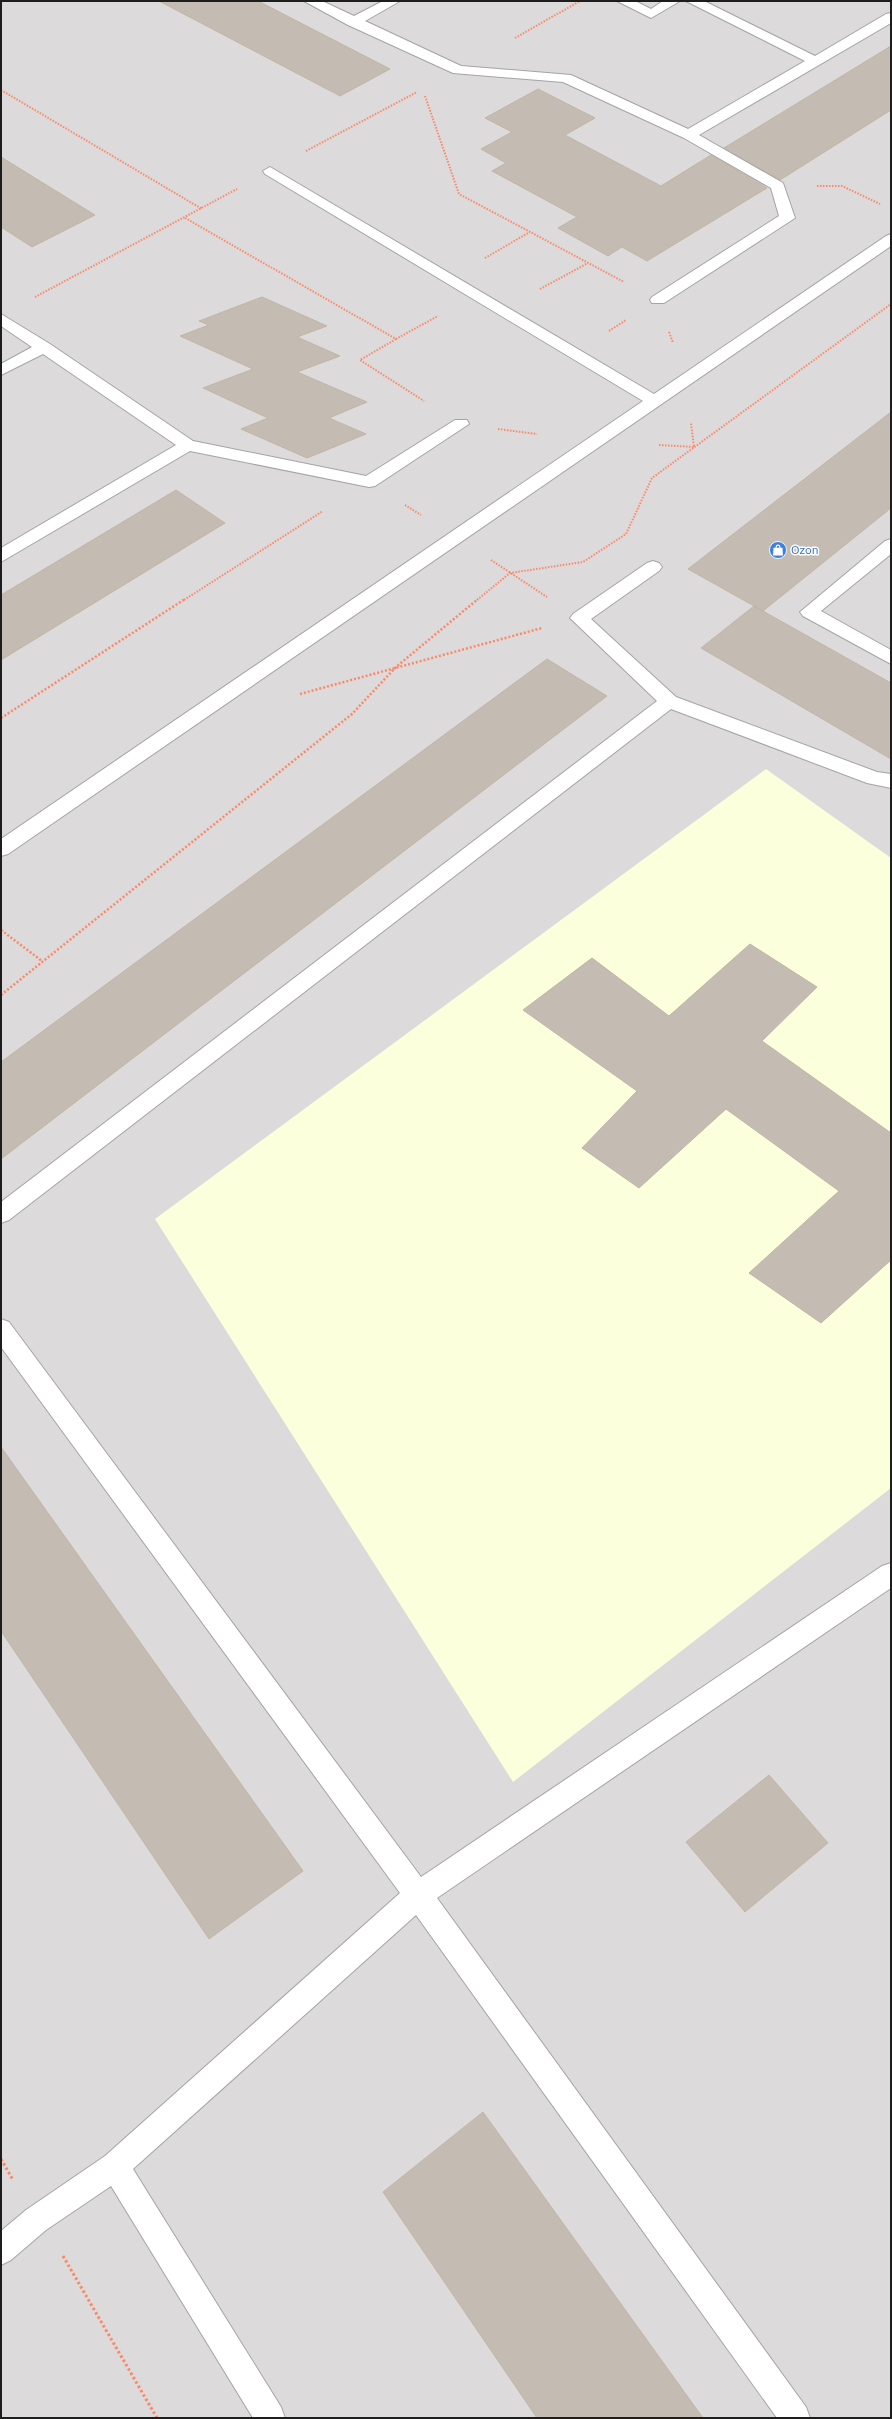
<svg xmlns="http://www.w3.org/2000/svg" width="892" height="2419" font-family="'IBM Plex Sans',sans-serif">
<rect width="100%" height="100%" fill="#efece3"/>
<path fill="#dcdada" d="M1,1H891V2418H1Z"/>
<path fill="#fbffdc" d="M766,769L891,858V1488L513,1782L155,1219Z"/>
<path fill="#c4bcb2" stroke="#c1b5a5" d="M159,1H258L390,69L340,96Z
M891,46V110L780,180L724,148Z
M538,89L595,118L565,135L661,186L711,155L767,188L647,261L622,247L608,256L558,228L577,217L492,171L506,163L481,149L512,132L485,118Z
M1,157L95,215L32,247L1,227Z
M262,297L327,326L297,337L340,356L297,372L367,402L329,418L366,434L307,458L241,429L268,418L203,388L253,369L180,336L209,325L199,321Z
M891,412V508L763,611L688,569Z
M176,490L225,523L1,660V595Z
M754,606L891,683V759L701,648Z
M547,659L607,696L1,1159V1062Z
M750,944L817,987L762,1041L891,1133V1260L821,1323L749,1273L839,1191L726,1109L639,1188L582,1148L637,1091L523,1010L592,958L669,1016Z
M1,1447L303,1871L209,1939L1,1631Z
M769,1775L828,1843L745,1912L686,1842Z
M483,2112L703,2418H537L383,2192Z"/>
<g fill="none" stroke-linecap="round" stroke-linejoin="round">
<g stroke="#a4a4a4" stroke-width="2">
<path id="minor" d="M304,1H322L354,16L383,1H400L365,21L461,66L571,75L688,129L805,61L686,1H704L815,56L886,14L891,13V23L699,135L783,183L795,218L664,303H652L650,300L652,297L779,216L771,188L684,138L563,82L453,73L348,25Z
M617,1H635L651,9L663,1H680L651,18Z
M270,167L654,394L886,236L891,234V246L8,854L1,856V839L643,401L265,174L263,171Z
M1,314L50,344L193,441L366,476L455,420H467L469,424L375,486L369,487L190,451L1,562V548L176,445L43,354L1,375V364L32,347L1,326Z
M891,539V554L821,611L891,650V664L803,616L800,612L885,541Z
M653,561L659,563L662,567L659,571L591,619L676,697L877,772L891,774V788L867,783L671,709L9,1220L1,1223V1202L657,701L570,618L573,614L647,563Z
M1,1319L9,1322L421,1877L882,1566L891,1563V1588L437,1898L806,2407L810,2418H777L416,1915L133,2169L281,2407L285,2418H253L111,2186L46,2230L11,2260L1,2265V2231L26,2210L105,2156L400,1893L1,1347Z"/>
</g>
<path stroke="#fc8867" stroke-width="2" stroke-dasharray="1.5 1.5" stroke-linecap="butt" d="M515,38L580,1
M1,90L202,209
M425,96L459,194L624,282
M306,151L417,92
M817,186H842L880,204
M185,218L396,339L438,316
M485,258L530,232
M540,289L588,263
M35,297L237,189
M609,331L626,320
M669,332L673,343
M396,339L360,360L424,401
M498,429L537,434
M659,445L694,447L691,423
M405,505L421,515
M491,560L547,597
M184,600L323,511
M477,600L510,573L583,562L626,534L652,478L891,304"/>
<path stroke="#fc8867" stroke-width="2.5" stroke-dasharray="2 2" stroke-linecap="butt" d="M300,694L542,628
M1,718L185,599
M1,930L42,961
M1,995L352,714L396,667L478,599"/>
<path stroke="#fc8867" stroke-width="3" stroke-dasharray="2.5 2.5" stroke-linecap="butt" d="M1,2159L13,2180
M63,2256L157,2418"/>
<use href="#minor" fill="#fff" fill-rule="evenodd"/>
</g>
<defs>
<g id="shop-disc" transform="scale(0.9)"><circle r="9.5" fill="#3f7fe0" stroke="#fff"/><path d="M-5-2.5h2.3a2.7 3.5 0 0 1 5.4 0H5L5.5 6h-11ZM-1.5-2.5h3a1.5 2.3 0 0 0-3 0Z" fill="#fff"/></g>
</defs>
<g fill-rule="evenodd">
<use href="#shop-disc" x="778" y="550"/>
</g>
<g text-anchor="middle" stroke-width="3" stroke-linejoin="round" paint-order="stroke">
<g font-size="12" fill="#366cbe" stroke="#fff" text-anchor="start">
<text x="791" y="554">Ozon</text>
</g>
</g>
<rect width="892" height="2419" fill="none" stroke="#1d1d1d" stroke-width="4"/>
</svg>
